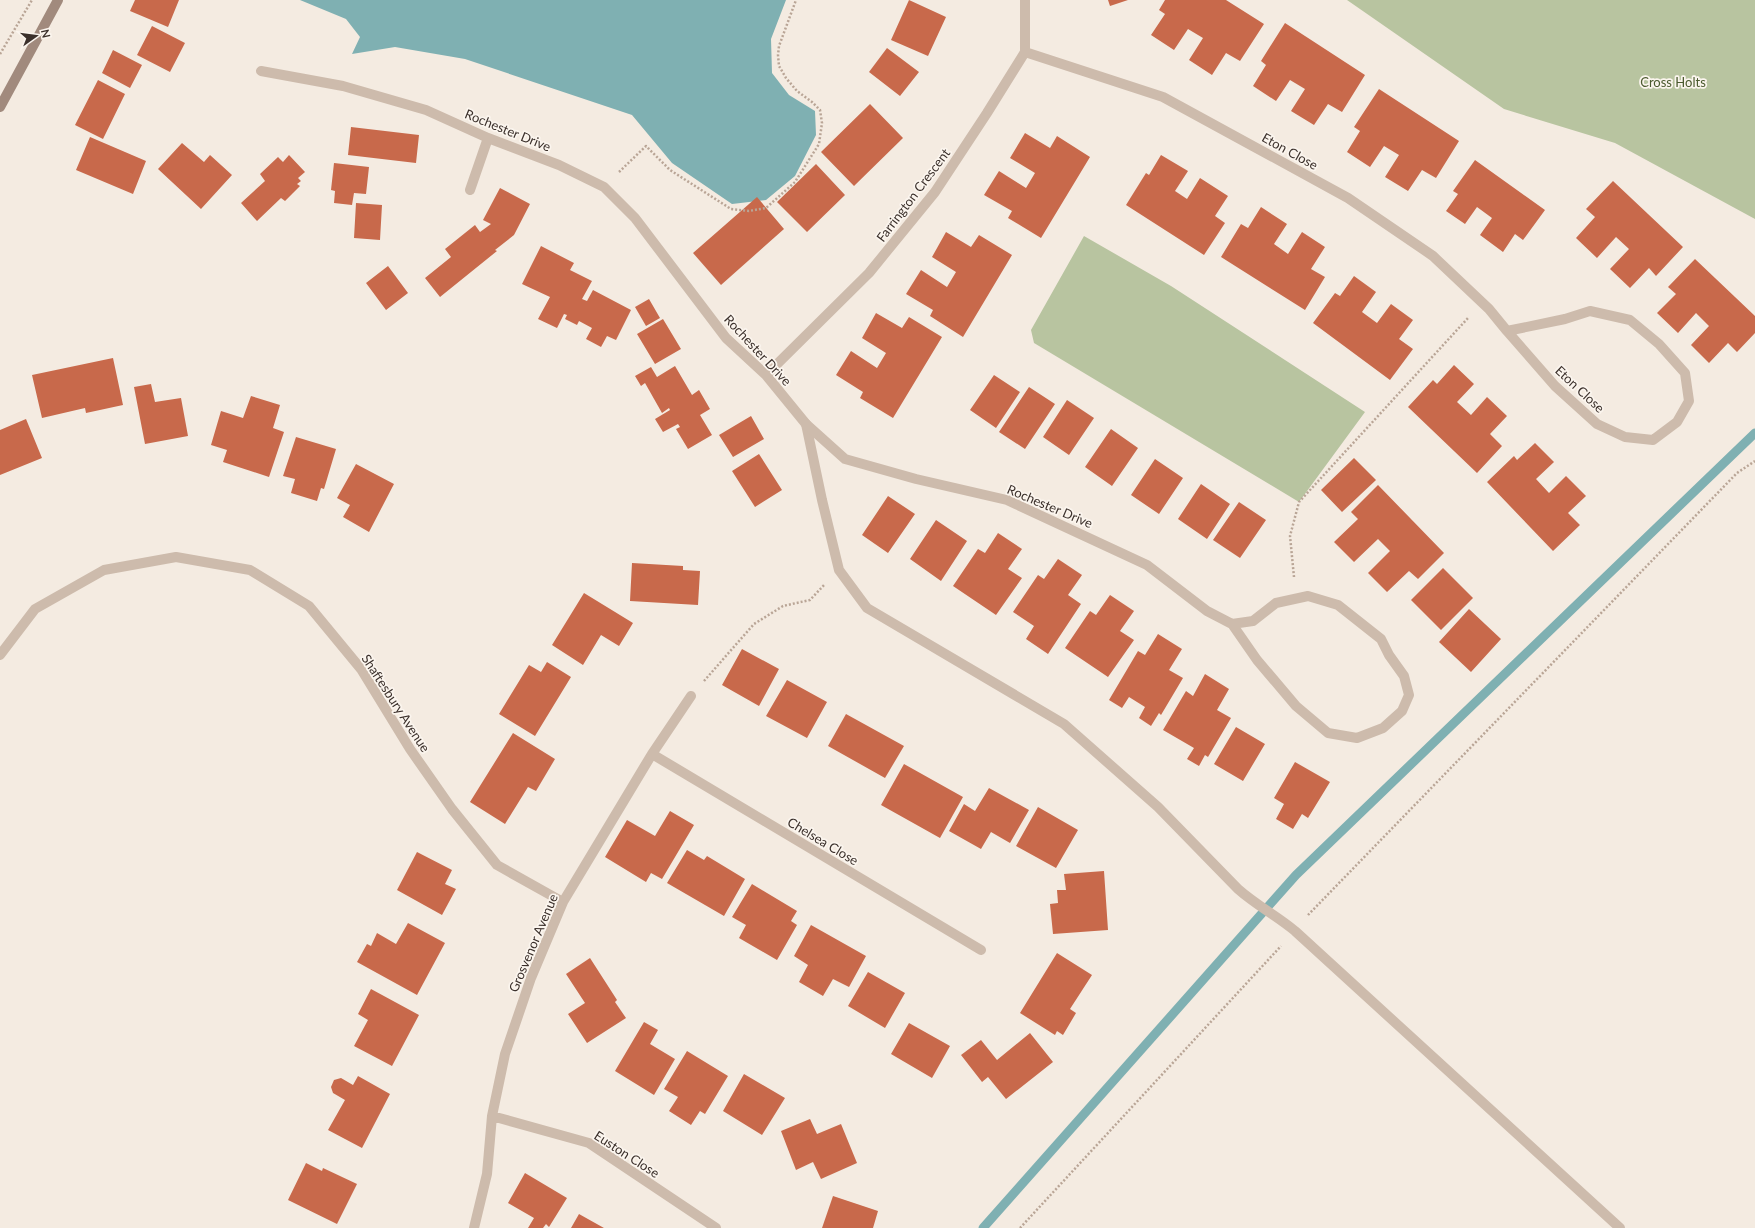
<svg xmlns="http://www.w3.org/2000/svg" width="1755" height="1228" font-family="Lato,sans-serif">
<rect width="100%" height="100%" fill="#f4ebe1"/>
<path fill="#b8c4a0" d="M1347,0H1755V219L1615,143L1504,109Z
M1084,236L1171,286L1365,412L1299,502L1034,343L1031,330Z"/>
<path fill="#7fb0b2" d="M300,0H786L771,39L772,73L789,95L815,111L816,135L795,176L766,200L732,204L672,163L632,115L465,59L395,47L352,54L360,37L346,19Z"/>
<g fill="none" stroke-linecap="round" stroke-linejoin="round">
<path stroke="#7fb0b2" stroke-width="9" d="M983,1228L1296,875L1755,433"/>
</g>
<path fill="#c8694b" d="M135,0H179L168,27L130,11Z
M909,0L946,17L928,56L891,40Z
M1108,0H1128L1110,6Z
M1165,0H1226L1264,24L1240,61L1226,53L1212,75L1189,60L1203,38L1188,29L1174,50L1151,35L1165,14L1159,10Z
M1285,23L1365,75L1342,112L1328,104L1314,125L1291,111L1305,89L1290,80L1276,101L1253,86L1266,65L1261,61Z
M152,26L185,43L170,72L137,55Z
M887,48L919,72L900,96L869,72Z
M113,50L142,65L130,88L102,73Z
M98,80L125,94L103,139L75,125Z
M1379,89L1459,141L1436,178L1422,170L1408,191L1385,177L1399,155L1384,146L1370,167L1347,152L1360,131L1354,127Z
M870,104L903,138L854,186L821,152Z
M351,127L419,135L416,163L348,155Z
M1025,133L1050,148L1057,136L1090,157L1041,238L1008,218L1012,211L984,195L999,171L1026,188L1035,173L1010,158Z
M90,137L146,161L133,194L76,170Z
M182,143L204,162L210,155L232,175L201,209L158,169Z
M289,155L305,172L298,178L301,181L297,184L300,186L285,201L281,198L257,221L241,203L265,181L260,174L278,157L283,162Z
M1161,155L1188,171L1175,191L1187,199L1200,178L1228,196L1215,216L1225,223L1204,255L1126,205L1146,173L1149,175Z
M1475,160L1545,210L1523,240L1515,234L1503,252L1480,235L1492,218L1477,207L1465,224L1446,211L1458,194L1453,191Z
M334,163L369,167L366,194L354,193L352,205L334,203L335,191L331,190Z
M816,164L845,195L807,232L777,202Z
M1613,181L1683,247L1656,276L1649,268L1630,288L1610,269L1629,249L1616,237L1597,258L1576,238L1595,217L1586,209Z
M500,188L530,204L514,235L495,250L497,251L440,297L425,278L451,257L445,249L475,225L480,232L491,224L483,220Z
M757,197L784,229L721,285L693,253Z
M356,203L382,205L380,240L354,238Z
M1261,207L1287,224L1274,244L1288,254L1302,232L1325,247L1311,269L1325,277L1305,310L1221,257L1241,224L1248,228Z
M946,232L971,247L979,235L1012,255L963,337L930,316L933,310L906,294L921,270L947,287L956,272L932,257Z
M541,246L574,263L570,270L592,281L582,299L587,301L593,290L631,310L616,340L607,336L601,347L586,339L592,328L579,321L577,325L565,319L567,315L564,314L557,328L538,319L550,297L522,284Z
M1695,259L1755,316V333L1737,352L1728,343L1709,363L1691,345L1709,326L1696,313L1678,333L1657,313L1676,294L1668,287Z
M388,266L408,293L386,310L366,283Z
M1354,276L1376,292L1362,312L1377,323L1391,304L1413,320L1399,339L1413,349L1390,380L1313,323L1335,293L1340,296Z
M649,299L660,318L646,326L635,307Z
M876,313L902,328L909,317L942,337L893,418L860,398L863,392L836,375L851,351L877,368L886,353L862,338Z
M663,319L681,349L655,364L637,334Z
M113,358L123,405L86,413L85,408L42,418L32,375Z
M1454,365L1474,384L1457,402L1471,415L1487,397L1507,416L1490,434L1502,446L1477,473L1408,407L1433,380L1437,384Z
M675,366L692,395L699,390L710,409L700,415L712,435L688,449L676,429L680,427L678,424L663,432L655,419L670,410L669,408L662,413L645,383L641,386L635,376L651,367L657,377Z
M994,375L1020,392L996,428L970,410Z
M151,384L155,402L181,398L188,436L145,444L134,387Z
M1029,387L1055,404L1025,449L999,432Z
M251,396L280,405L273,428L284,432L269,477L223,462L227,450L211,445L221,411L243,418Z
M1067,400L1094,418L1069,455L1043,437Z
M751,416L764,439L733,457L719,435Z
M26,419L42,458L0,475V430Z
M1111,429L1138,448L1112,486L1085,467Z
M296,437L336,449L324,489L321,488L317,501L291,493L295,479L283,476Z
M1535,443L1554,462L1536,479L1549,493L1566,476L1586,496L1568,513L1580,525L1553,551L1487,482L1514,456L1517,460Z
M759,454L782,490L755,507L732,471Z
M1354,458L1376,480L1342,512L1321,490Z
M1155,459L1183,478L1159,514L1131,495Z
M356,464L394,484L369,532L343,517L350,505L337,498Z
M1201,484L1230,504L1207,539L1178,519Z
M1378,485L1444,553L1418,579L1409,571L1387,592L1368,573L1390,551L1378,539L1354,562L1334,542L1358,519L1351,512Z
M888,496L915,514L888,553L862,535Z
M1239,502L1266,520L1240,558L1213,540Z
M936,520L967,541L941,581L910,559Z
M998,533L1022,549L1008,569L1022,578L996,615L953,586L978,549L985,553Z
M1058,559L1082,575L1068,595L1081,604L1048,654L1026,639L1034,626L1013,612L1038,575L1044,579Z
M632,563L683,566V570L700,571L698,605L630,601Z
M1443,568L1473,598L1441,630L1411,600Z
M584,593L633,623L619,646L601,635L583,665L552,645Z
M1110,595L1134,611L1120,631L1134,640L1108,677L1065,648L1090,611L1096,615Z
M1469,609L1501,639L1471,672L1439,642Z
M1158,634L1182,649L1169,670L1183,678L1161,715L1159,713L1151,726L1139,718L1145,707L1129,697L1122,708L1109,700L1138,651L1145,655Z
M742,649L779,669L759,706L722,685Z
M547,662L571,677L535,736L499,714L529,665L541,672Z
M1205,674L1229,689L1217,710L1231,718L1208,757L1205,755L1199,766L1187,759L1194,748L1163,730L1186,691L1193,696Z
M787,680L827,702L807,738L766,716Z
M846,714L904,746L885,778L828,746Z
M1236,727L1265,744L1243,781L1214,764Z
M513,733L555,759L536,791L528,787L505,824L470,802Z
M1295,762L1330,782L1308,818L1302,814L1293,829L1276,819L1284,804L1274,798Z
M904,764L963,797L940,838L881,805Z
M989,788L1029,810L1010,843L991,832L981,849L949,831L964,804L975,811Z
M1038,807L1078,830L1056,868L1016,846Z
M670,811L694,825L662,879L651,873L646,882L605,857L627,820L655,836Z
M687,850L704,860L707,856L745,879L724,916L667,883Z
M417,852L452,870L445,884L456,889L442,915L397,890Z
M1104,871L1108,930L1053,934L1050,904L1058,903L1057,890H1066L1064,874Z
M752,884L797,911L791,921L797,925L777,960L739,938L746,925L732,917Z
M408,923L445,943L417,995L357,962L367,944L371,946L377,933L396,944Z
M811,925L866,956L849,987L833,979L823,996L799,982L808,965L794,956Z
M1057,953L1092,975L1070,1009L1076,1013L1063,1035L1057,1031L1055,1035L1020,1013Z
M590,958L617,1000L615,1002L626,1018L587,1043L568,1014L585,1003L566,974Z
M868,972L905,993L885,1028L848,1006Z
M371,989L419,1015L392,1066L354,1046L368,1020L358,1014Z
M644,1022L658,1030L650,1044L675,1059L654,1095L615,1071Z
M909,1023L950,1046L932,1078L891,1054Z
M1030,1033L1053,1062L1006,1099L988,1077L982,1082L961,1055L981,1040L997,1060Z
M687,1051L728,1076L705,1114L700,1111L691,1125L669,1111L678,1097L664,1089Z
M744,1074L785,1098L762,1135L723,1111Z
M358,1076L390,1094L362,1148L328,1130L345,1100L333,1093L331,1087L334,1080L341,1078L353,1085Z
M810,1119L817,1134L841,1124L857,1163L821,1179L813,1162L796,1170L781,1131Z
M306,1163L322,1171L323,1168L357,1184L337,1224L288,1200Z
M525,1173L567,1198L549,1227L546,1224L543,1228H528L534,1218L508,1203Z
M833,1196L878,1211L873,1228H822Z
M579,1214L604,1228H571Z"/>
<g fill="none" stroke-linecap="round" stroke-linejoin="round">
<path stroke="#b9a596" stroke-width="2.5" stroke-dasharray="2 2" stroke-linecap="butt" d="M0,54L32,0
M619,172L646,146L670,170L731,209L749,211L766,208L795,182L819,144L822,123L820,110L812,102L797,91L786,78L779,66L778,55L779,46L796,0
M1294,577L1290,536L1299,502L1468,318
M704,681L754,624L783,606L810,600L825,584
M1308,915L1737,473L1755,461
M1020,1228L1281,946"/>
<path stroke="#cdbbac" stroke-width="10" d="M806,424L822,500L839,570L867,608L1064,724L1158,807L1238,889C1256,905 1277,916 1295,931L1620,1228"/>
<path stroke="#cdbbac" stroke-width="10" d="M1025,52L1163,97L1348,198L1433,256L1489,309L1507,331L1565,319L1590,311L1630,320L1659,344L1685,373L1689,401L1677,422L1653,440L1625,437L1597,424L1555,386L1507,331
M261,71L343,86L426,110L488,138L559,165L604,187L635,218L726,338L766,375L806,424L845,459L916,479L1007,500L1147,565L1207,611L1232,624L1253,621L1276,603L1308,596L1338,605L1381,639L1389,655L1404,676L1409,695L1402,711L1383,728L1357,738L1328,733L1296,706L1257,660L1232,624
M470,190L488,138
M766,375L869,273L935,192L987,113L1025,52V0
M0,655L35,609L104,570L176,557L250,570L309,606L361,669L410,749L452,809L497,865L563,902
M652,754L981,950
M492,1116L589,1143L716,1228
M474,1228L487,1174L492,1116L505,1054L531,978L563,902L652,754L691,696"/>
<path stroke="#a18a7d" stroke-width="10" d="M0,107L58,0"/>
</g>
<g text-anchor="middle" stroke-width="3.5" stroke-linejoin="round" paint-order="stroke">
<g font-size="13" fill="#4a5a2e" stroke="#fbf5ee">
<text x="1673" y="87">Cross Holts</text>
</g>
<g font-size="13" fill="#3b302b" stroke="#fbf5ee">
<text transform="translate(508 130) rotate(22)" y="5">Rochester Drive</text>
<text transform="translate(1290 151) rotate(29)" y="5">Eton Close</text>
<text transform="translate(913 195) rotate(-53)" y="5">Farrington Crescent</text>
<text transform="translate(758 350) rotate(47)" y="5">Rochester Drive</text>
<text transform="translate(1580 389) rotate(43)" y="5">Eton Close</text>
<text transform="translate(1050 506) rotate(23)" y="5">Rochester Drive</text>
<text transform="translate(396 703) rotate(57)" y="5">Shaftesbury Avenue</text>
<text transform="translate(823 841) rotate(31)" y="5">Chelsea Close</text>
<text transform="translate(533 943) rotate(-67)" y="5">Grosvenor Avenue</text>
<text transform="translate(627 1154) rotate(33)" y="5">Euston Close</text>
</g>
</g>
<g transform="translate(36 36) rotate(76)" stroke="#fbf5ee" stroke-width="3" paint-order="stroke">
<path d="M0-3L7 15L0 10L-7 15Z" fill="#3b302b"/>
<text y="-6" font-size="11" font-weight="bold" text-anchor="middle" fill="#3b302b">N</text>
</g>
</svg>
